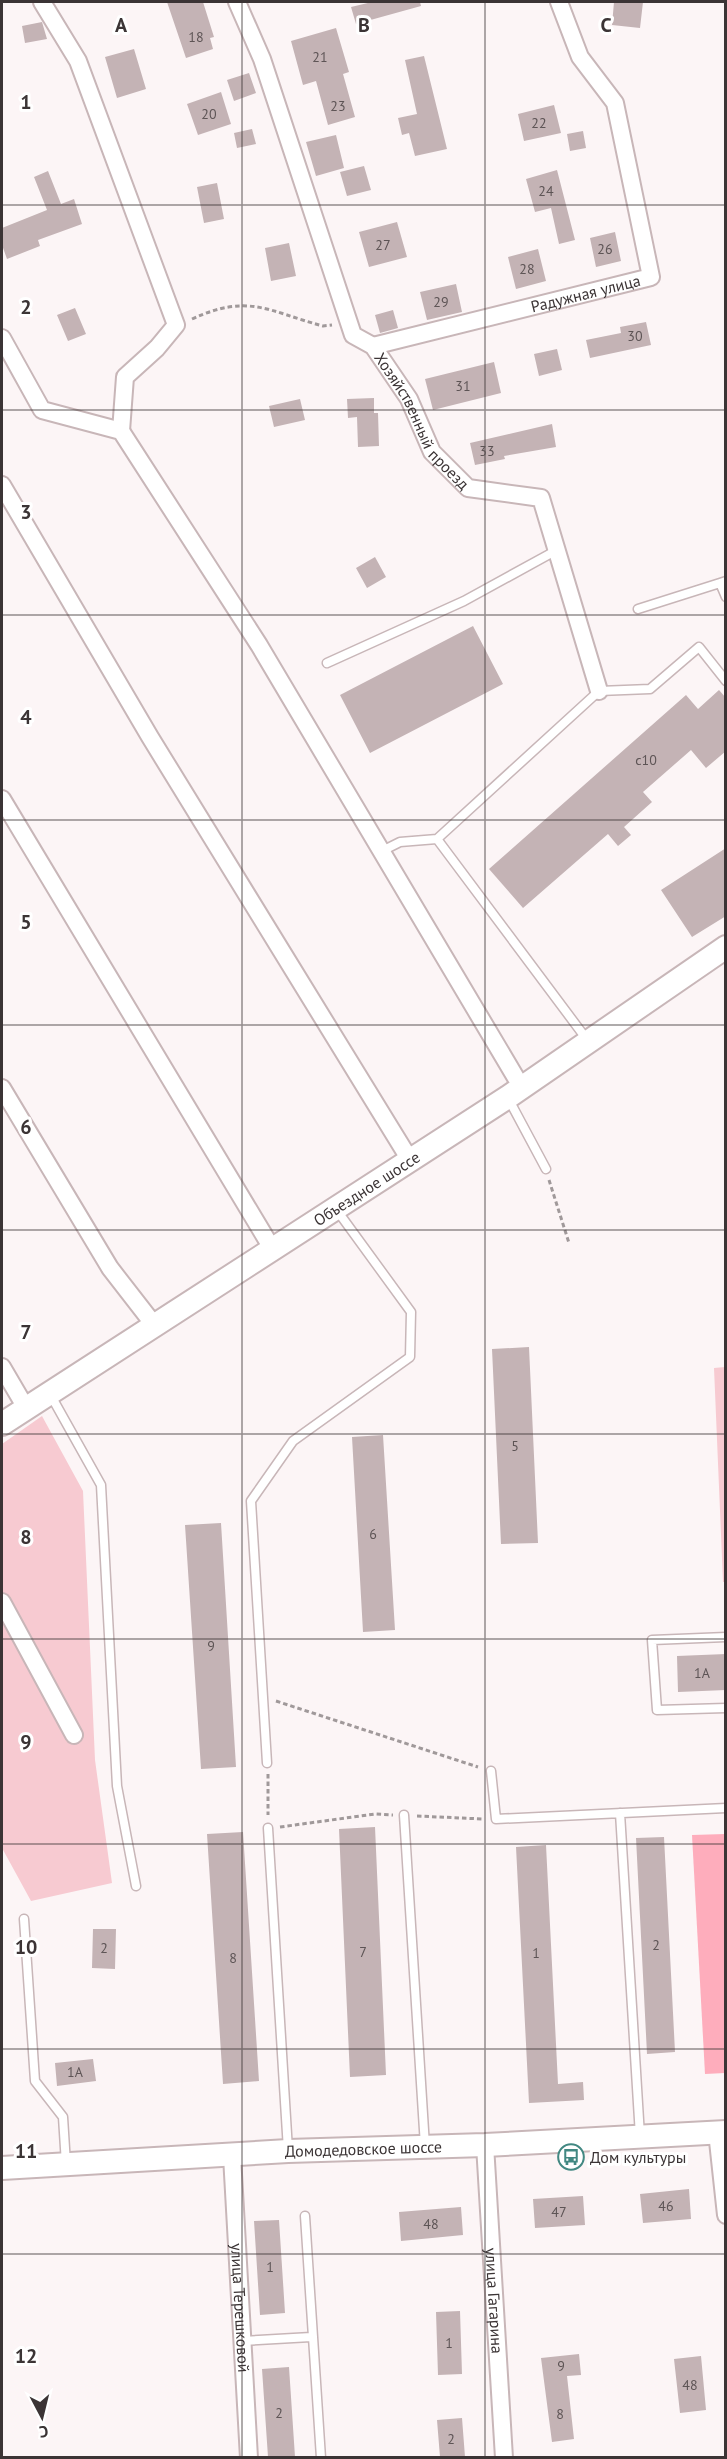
<svg xmlns="http://www.w3.org/2000/svg" width="727" height="2459" font-family="'PT Sans',sans-serif">
<rect width="100%" height="100%" fill="#fcf5f6"/>
<path fill="#f7cad1" d="M725,1367L726,1582H723L714,1368Z
M42,1416L83,1491L95,1760L112,1883L31,1901L2,1848V1444Z"/>
<path fill="#feadbc" d="M725,1834V2073L705,2074L692,1835Z"/>
<path fill="#c4b3b5" d="M167,2H203L214,37L210,38L213,49L186,58Z
M372,2H420L421,6L356,24L351,7Z
M614,2H643L640,28L612,25Z
M42,22L47,39L25,43L22,26Z
M336,28L349,72L343,74L355,117L328,125L316,81L303,85L291,41Z
M134,49L146,89L117,98L105,57Z
M424,56L447,149L415,156L409,133L402,135L398,118L417,114L405,60Z
M249,73L256,93L234,101L227,80Z
M221,92L231,124L198,135L187,104Z
M554,105L561,133L524,141L518,114Z
M252,129L256,144L237,148L234,133Z
M583,131L586,148L570,151L567,134Z
M336,135L344,168L316,176L306,142Z
M364,166L371,190L347,196L340,172Z
M557,170L575,240L559,244L551,208L535,212L526,179Z
M48,171L61,204L74,199L82,224L38,240L40,246L7,259L2,245V228L47,210L34,177Z
M217,183L224,219L204,223L197,187Z
M397,222L407,257L369,267L359,232Z
M615,232L621,261L596,267L590,238Z
M289,243L296,276L271,281L265,248Z
M538,249L546,281L516,289L508,257Z
M456,284L462,312L427,320L420,292Z
M75,308L86,334L68,341L57,315Z
M393,310L398,328L380,333L375,315Z
M646,322L651,345L590,358L586,340L621,333L620,327Z
M557,349L562,370L539,376L534,354Z
M494,362L501,393L433,410L425,379Z
M374,398V413H378L379,446L358,447L357,417L348,418L347,399Z
M300,399L305,420L274,427L269,406Z
M552,424L556,447L504,456L505,459L475,465L470,443Z
M375,557L386,577L367,588L356,568Z
M473,626L503,684L370,753L340,695Z
M719,690L726,698V751L706,768L691,750L643,792L652,802L624,827L631,835L618,846L608,834L523,908L489,869L686,695L698,709Z
M726,848V916L692,937L661,890Z
M529,1347L538,1543L501,1544L492,1349Z
M383,1435L395,1630L363,1632L352,1437Z
M221,1523L236,1767L201,1769L185,1525Z
M726,1654V1690L678,1692L677,1656Z
M375,1827L386,2075L350,2077L339,1829Z
M243,1832L259,2081L223,2084L207,1834Z
M664,1837L675,2052L647,2054L636,1838Z
M546,1845L558,2084L583,2082L584,2100L529,2103L516,1847Z
M93,1929H116L115,1969L92,1968Z
M93,2059L96,2081L57,2086L55,2063Z
M689,2189L691,2219L643,2223L640,2194Z
M583,2196L585,2225L535,2228L533,2199Z
M461,2207L463,2235L401,2241L399,2212Z
M279,2220L285,2313L260,2315L254,2221Z
M460,2311L462,2374L438,2375L436,2312Z
M579,2354L581,2375L567,2376L574,2439L552,2442L541,2358Z
M701,2356L706,2410L680,2413L674,2359Z
M289,2367L295,2457H268L262,2369Z
M462,2418L465,2457H440L437,2420Z"/>
<g fill="none" stroke-linecap="round" stroke-linejoin="round">
<g stroke="#c8b6b8" stroke-width="11">
<path id="lane" d="M726,581L720,583L726,597
M638,609L720,583
M327,663L464,601L557,550
M382,851L400,842L437,839
M588,1041L437,839L599,691L650,689L699,647L726,681
M508,1098L546,1169
M50,1394L101,1485L117,1786L136,1886
M726,1637L652,1640L657,1710L726,1708
M267,1763L251,1501L293,1441L410,1357L411,1312L336,1209
M491,1771L496,1819L726,1808
M620,1813L640,2136
M404,1815L425,2146
M268,1828L288,2150
M24,1919L35,2081L63,2117L66,2164
M305,2216L321,2458
M243,2341L311,2337"/>
</g>
<g stroke="#c8b6b8" stroke-width="20">
<g id="street">
<path d="M42,2L78,61L176,325L157,348L125,377L121,431"/>
<path id="s1" d="M237,2L262,59L353,335L373,346L409,399L432,452L468,488L541,498L599,691"/>
<path d="M2,338L42,410L121,431L259,645L522,1088"/>
<path id="s2" d="M373,346L651,277L615,103L580,57L559,2"/>
<path d="M2,485L150,737L410,1160"/>
<path d="M2,799L273,1250"/>
<path d="M2,1088L110,1268L155,1326"/>
<path d="M2,1367L26,1408"/>
<path d="M2,1602L74,1735"/>
<path d="M717,2132L726,2215"/>
<path id="s3" d="M485,2145L504,2458"/>
<path id="s4" d="M232,2156L249,2458"/>
</g>
</g>
<g stroke="#c8b6b8" stroke-width="26">
<g id="secondary">
<path id="s5" d="M2,1424L508,1097L726,947"/>
<path id="s6" d="M2,2168L288,2151L485,2145L726,2132"/>
</g>
</g>
<path stroke="#a0999a" stroke-width="3" stroke-dasharray="4.5 3" stroke-linecap="butt" d="M192,319C249,293 267,311 323,326L332,325
M549,1180L569,1243
M276,1701L478,1767
M268,1774V1815
M417,1816L483,1819
M280,1827L375,1814L393,1815"/>
<use href="#lane" stroke="#fff" stroke-width="8"/>
<use href="#street" stroke="#fff" stroke-width="16"/>
<use href="#secondary" stroke="#fff" stroke-width="22"/>
</g>
<path fill="none" stroke="#3b3435" stroke-width="1.5" stroke-opacity="0.55" d="M242,2V2458M485,2V2458M2,205H726M2,410H726M2,615H726M2,820H726M2,1025H726M2,1230H726M2,1434H726M2,1639H726M2,1844H726M2,2049H726M2,2254H726"/>
<defs>
<g id="bus-ring" transform="scale(1.35)"><circle r="9.5" fill="#fff" stroke="#428882" stroke-width="1.5"/><path d="M-5-6H5V4H4V6H2V4H-2V6H-4V4H-5ZM-3.5-4V0h7V-4ZM-3.5 1.2v1.5H-2V1.2ZM2 1.2v1.5H3.5V1.2Z" fill="#428882"/></g>
</defs>
<g fill-rule="evenodd">
<use href="#bus-ring" x="571" y="2157"/>
</g>
<g text-anchor="middle" stroke-width="6" stroke-linejoin="round" paint-order="stroke">
<g font-size="14" fill="#5d5455">
<text x="196" y="42">18</text>
<text x="320" y="62">21</text>
<text x="338" y="111">23</text>
<text x="209" y="119">20</text>
<text x="539" y="128">22</text>
<text x="546" y="196">24</text>
<text x="383" y="250">27</text>
<text x="605" y="254">26</text>
<text x="527" y="274">28</text>
<text x="441" y="307">29</text>
<text x="635" y="341">30</text>
<text x="463" y="391">31</text>
<text x="487" y="456">33</text>
<text x="646" y="765">с10</text>
<text x="515" y="1451">5</text>
<text x="373" y="1539">6</text>
<text x="211" y="1651">9</text>
<text x="702" y="1678">1А</text>
<text x="656" y="1950">2</text>
<text x="104" y="1953">2</text>
<text x="363" y="1957">7</text>
<text x="536" y="1958">1</text>
<text x="233" y="1963">8</text>
<text x="75" y="2077">1А</text>
<text x="666" y="2211">46</text>
<text x="559" y="2217">47</text>
<text x="431" y="2229">48</text>
<text x="270" y="2272">1</text>
<text x="449" y="2348">1</text>
<text x="561" y="2371">9</text>
<text x="690" y="2390">48</text>
<text x="279" y="2418">2</text>
<text x="560" y="2419">8</text>
<text x="451" y="2444">2</text>
</g>
<g font-size="16" fill="#3b3435" stroke="#fff">
<text dy="6" stroke="none"><textPath href="#s2" startOffset="219">Радужная улица</textPath></text>
<text dy="6" stroke="none"><textPath href="#s1" startOffset="466">Хозяйственный проезд</textPath></text>
<text dy="6" stroke="none"><textPath href="#s5" startOffset="434">Объездное шоссе</textPath></text>
<text dy="6" stroke="none"><textPath href="#s6" startOffset="362">Домодедовское шоссе</textPath></text>
<text dy="6" stroke="none"><textPath href="#s3" startOffset="156">улица Гагарина</textPath></text>
<text dy="6" stroke="none"><textPath href="#s4" startOffset="152">улица Терешковой</textPath></text>
</g>
<g font-size="16" fill="#3b3435" stroke="#fff" text-anchor="start">
<text x="590" y="2163">Дом культуры</text>
</g>
</g>
<g font-size="20" text-anchor="middle" font-weight="bold" fill="#3b3435" stroke="#fff" stroke-width="6" stroke-linejoin="round" paint-order="stroke">
<text x="121" y="32">A</text>
<text x="364" y="32">B</text>
<text x="606" y="32">C</text>
<text x="26" y="109">1</text>
<text x="26" y="314">2</text>
<text x="26" y="519">3</text>
<text x="26" y="724">4</text>
<text x="26" y="929">5</text>
<text x="26" y="1134">6</text>
<text x="26" y="1339">7</text>
<text x="26" y="1544">8</text>
<text x="26" y="1749">9</text>
<text x="26" y="1954">10</text>
<text x="26" y="2158">11</text>
<text x="26" y="2363">12</text>
</g>
<rect width="727" height="2459" fill="none" stroke="#3b3435" stroke-width="6"/>
<g transform="translate(42 2417) rotate(173)" stroke="#ffffff" stroke-width="4.5" paint-order="stroke">
<path d="M0-4.5L10 22L0 15L-10 22Z" fill="#3b3435"/>
<text y="-9" font-size="16" font-weight="bold" text-anchor="middle" fill="#3b3435">С</text>
</g>
</svg>
